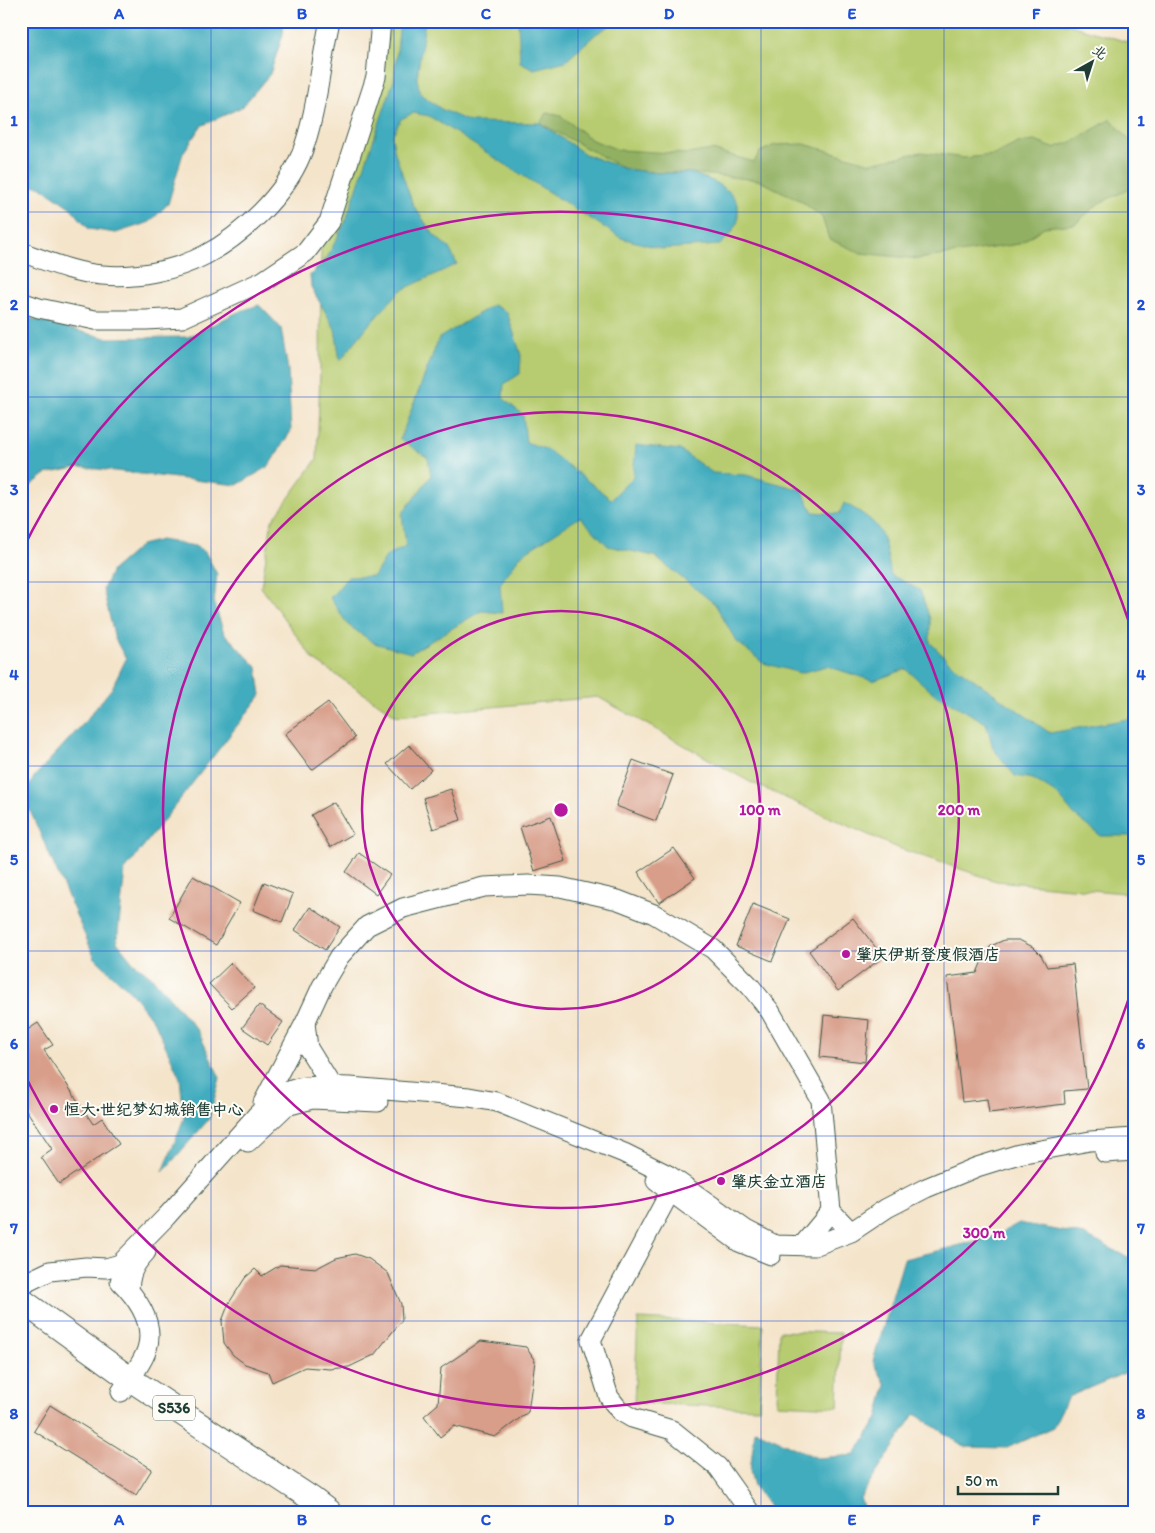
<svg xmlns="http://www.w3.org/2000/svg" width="1155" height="1533" font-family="Itim,'LXGW WenKai TC',sans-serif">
<rect width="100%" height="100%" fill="#fdfcf7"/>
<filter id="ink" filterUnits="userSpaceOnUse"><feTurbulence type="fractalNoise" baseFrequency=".02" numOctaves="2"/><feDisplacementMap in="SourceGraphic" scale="10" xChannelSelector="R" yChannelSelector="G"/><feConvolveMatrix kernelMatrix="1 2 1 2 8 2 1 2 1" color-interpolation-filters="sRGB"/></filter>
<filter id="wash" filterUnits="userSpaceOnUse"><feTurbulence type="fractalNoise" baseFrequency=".0096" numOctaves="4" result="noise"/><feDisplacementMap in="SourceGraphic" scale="20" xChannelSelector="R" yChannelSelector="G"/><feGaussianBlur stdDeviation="1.12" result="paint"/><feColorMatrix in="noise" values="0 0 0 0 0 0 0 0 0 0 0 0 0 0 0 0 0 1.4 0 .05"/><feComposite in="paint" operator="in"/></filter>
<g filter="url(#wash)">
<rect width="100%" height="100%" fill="#f4e4ca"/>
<path fill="#b7cc70" stroke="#6b8452" d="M391,21H1057L1134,44V894L996,881L898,848L750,782L598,697L397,716L314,660L261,587L272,521L317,459L320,372L321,240L363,153Z
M638,1319L763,1325L759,1408L634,1403Z
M779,1331L841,1333L838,1407L777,1404Z"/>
<path fill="#91b062" stroke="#58764b" d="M547,113L561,116L592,140L619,150L688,154L712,150L754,162L760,152L775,145L804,144L871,163L921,152L964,158L994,155L1018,143L1035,141L1053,148L1074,141L1111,119L1130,141H1134V187L1099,203L1075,224L1044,227L1019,244L918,259L861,253L829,239L822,217L801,201L758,180L691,173H659L625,169L540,123Z"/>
<path fill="#3facbe" stroke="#2f7479" d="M21,21H284L283,34L270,74L242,107L201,126L183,153L168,204L150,222L116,233L89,229L71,208L40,186L21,185Z
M400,21H425L417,78L420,93L441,109L470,122L540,123L585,154L625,169L659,173H691L713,181L730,192L738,204V221L731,234L720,245L662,249L621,238L429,116L413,113L401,119L392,136L395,153L413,205L434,235L449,248L457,264L400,291L367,327L340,361L335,329L311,287L310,275L327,258L346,220L394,80Z
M518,21H617L596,34L566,61L534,69L520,62Z
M259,305L281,328L288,370L291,431L268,467L237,485L80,467L46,474L21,493V316L106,338L188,337L238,312Z
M493,305L507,312L521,355L520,374L504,384L503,398L523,415L526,442L548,450L611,499L633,477L636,445L680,450L713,473L746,475L802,490L813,512L839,514L844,503C884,524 883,532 891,575L920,590L930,619V642L949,662L1050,733L1134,718V836H1101L1074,815L1057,794L1033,779L1015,776L993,748L986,723L932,692L906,669L873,681L827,666L800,673L763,663L736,641L715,604L654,556L608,546L580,517L521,555L500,584L502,613L481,611L411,653L374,643L348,625L330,598L348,577L374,576L387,555L406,546L402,514L431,476L428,458L400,439L439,338Z
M161,540L195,546L205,552L217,574L214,603L224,633L257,667L261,695L125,870L117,942L133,962L152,977L198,1031L220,1078L209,1119L163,1172L184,1118L180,1078L156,1025L132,993L95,958L24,797L34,777L83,724L112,688L126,659L115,639L103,589L112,570L141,545Z
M1019,1223L1084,1235L1134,1260V1369L1068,1397L1053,1427L1007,1448L965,1447L915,1414L860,1498L865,1512H773L754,1486L750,1471L755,1430L817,1458L855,1455L878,1418L886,1385L873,1361L904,1259L993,1237Z"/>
<g id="blocks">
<path fill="#d89e8a" d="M328,702L355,738L312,770L285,734Z
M409,745L431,770L410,789L387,764Z
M633,760L673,775L656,821L616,806Z
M451,789L461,820L433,829L423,798Z
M334,802L353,834L330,847L311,815Z
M551,816L566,861L534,871L520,827Z
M674,848L695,878L659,903L638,872Z
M359,853L390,875L376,894L346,872Z
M193,876L240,903L216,945L169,918Z
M264,882L293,894L282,922L253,910Z
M753,904L790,919L772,961L736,946Z
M310,907L340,927L325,950L295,930Z
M853,918L883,957L838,991L809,951Z
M1004,940H1019L1033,947L1041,955L1047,967L1073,964L1087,1089L1064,1091L1065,1104L989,1113L987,1099L962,1102L947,977L977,973L984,956L991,946Z
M231,963L254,988L232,1008L209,984Z
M259,1005L283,1022L267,1045L242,1028Z
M824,1015L869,1020L865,1062L820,1057Z
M38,1023L53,1045L44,1050L93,1124L102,1118L119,1144L59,1184L41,1157L52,1149L21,1102V1034Z
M355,1254L369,1259L388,1273L401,1304L402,1320L374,1355L349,1367L330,1369L305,1367L272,1382L268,1372L245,1364L233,1355L224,1343L222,1321L229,1303L245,1278L255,1269L262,1276L280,1265L317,1268L336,1258Z
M481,1341L526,1347L535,1361L528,1412L495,1437L454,1426L440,1437L424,1416L438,1404L441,1368Z
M50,1405L152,1469L136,1495L34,1431Z"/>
</g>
</g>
<g filter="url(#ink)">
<use href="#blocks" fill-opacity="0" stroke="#3f564a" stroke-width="1"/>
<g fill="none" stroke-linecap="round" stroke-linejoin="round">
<g stroke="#3f564a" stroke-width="21">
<path id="minor" d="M21,252C47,261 74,273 102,275C135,278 175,271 205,255C243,235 285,194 301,155C317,115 320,64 330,21
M21,302L39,308L95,320H146L182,318L263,281L306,252L329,222L376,77L381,21
M305,1023L308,1048L329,1082L336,1087
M263,1103L305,1023L322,986L339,957L367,926L403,908L484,887L528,885L560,887L618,900L654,914L713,949L750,986L770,1011L821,1100L831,1211
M248,1142L286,1106L312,1099L378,1102
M1105,1153L1134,1151
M656,1181L739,1242L771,1255
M670,1192L591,1340L609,1397L620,1411L632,1418L672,1430L718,1467L750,1512
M802,1246L831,1211L851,1232
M120,1281C138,1299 155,1323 147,1349C143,1363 129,1380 121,1392
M21,1287L29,1281L50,1271L86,1267L106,1268L120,1264L166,1217L256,1116L278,1094L298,1088L317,1086L350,1087L469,1097L497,1102L624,1153L670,1176L746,1230L775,1245L814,1246L851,1232L887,1208L926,1188L977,1167L1019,1154L1090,1141L1134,1138
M129,1290C130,1272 134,1265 146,1252"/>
</g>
<g stroke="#3f564a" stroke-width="26">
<path id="major" d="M21,1300L130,1379L312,1499L329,1512"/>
</g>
<use href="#minor" stroke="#fff" stroke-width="19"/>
<use href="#major" stroke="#fff" stroke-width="24"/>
</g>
</g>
<path fill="none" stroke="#1d4ed8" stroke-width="1" stroke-opacity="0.55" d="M211,21V1512M394,21V1512M578,21V1512M761,21V1512M944,21V1512M21,212H1134M21,397H1134M21,582H1134M21,766H1134M21,951H1134M21,1136H1134M21,1321H1134"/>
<g fill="none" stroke="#b5179e" stroke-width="2.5">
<circle cx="561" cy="810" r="199"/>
<circle cx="561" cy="810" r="398"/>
<path d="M1133 985A598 598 0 0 1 21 1067M21 553A598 598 0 0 1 1133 635"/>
</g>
<g fill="#b5179e" stroke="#fdfcf7" stroke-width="2">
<circle cx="846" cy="954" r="5"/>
<circle cx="54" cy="1109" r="5"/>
<circle cx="721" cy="1181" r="5"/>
</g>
<g text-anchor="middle" stroke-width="4" stroke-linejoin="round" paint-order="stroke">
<rect fill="#fdfcf7" stroke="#62766e" stroke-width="1" x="153" y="1395.5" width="42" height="25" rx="4"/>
<g font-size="15" font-weight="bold" fill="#1f3d34">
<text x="174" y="1413">S536</text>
</g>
<g font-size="16" font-weight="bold" fill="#1f3d34" stroke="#fdfcf7" text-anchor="start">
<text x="856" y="960">肇庆伊斯登度假酒店</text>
<text x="64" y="1115">恒大·世纪梦幻城销售中心</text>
<text x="731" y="1187">肇庆金立酒店</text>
</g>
</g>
<circle cx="561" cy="810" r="8" fill="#b5179e" stroke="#fdfcf7" stroke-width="2.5"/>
<g font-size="15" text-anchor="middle" font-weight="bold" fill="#b5179e" stroke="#fdfcf7" stroke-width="4" stroke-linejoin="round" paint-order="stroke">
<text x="760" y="815">100 m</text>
<text x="959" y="815">200 m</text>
<text x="984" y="1238">300 m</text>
</g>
<rect width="1155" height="1533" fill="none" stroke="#fdfcf7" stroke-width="55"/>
<g transform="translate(1092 62) rotate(39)" stroke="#fdfcf7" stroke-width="4" paint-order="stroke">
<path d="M0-4L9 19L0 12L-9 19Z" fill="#1f3d34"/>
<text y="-8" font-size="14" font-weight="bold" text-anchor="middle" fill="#1f3d34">北</text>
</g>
<path d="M958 1486v8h100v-8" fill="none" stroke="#1f3d34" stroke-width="2.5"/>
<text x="965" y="1486" font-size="15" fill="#1f3d34" stroke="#fdfcf7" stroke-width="4" paint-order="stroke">50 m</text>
<rect x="28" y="28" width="1100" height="1478" fill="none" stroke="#1d4ed8" stroke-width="2"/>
<g font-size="16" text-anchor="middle" font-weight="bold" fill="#1d4ed8">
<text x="119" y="19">A</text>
<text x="302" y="19">B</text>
<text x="486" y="19">C</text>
<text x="669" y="19">D</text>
<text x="852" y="19">E</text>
<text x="1036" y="19">F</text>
<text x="14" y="126">1</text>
<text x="1141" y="126">1</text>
<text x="14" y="310">2</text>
<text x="1141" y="310">2</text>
<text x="14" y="495">3</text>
<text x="1141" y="495">3</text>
<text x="14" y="680">4</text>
<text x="1141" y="680">4</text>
<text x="14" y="865">5</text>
<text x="1141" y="865">5</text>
<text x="14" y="1049">6</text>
<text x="1141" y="1049">6</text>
<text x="14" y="1234">7</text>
<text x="1141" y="1234">7</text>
<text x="14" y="1419">8</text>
<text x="1141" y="1419">8</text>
<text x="119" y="1525">A</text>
<text x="302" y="1525">B</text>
<text x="486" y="1525">C</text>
<text x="669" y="1525">D</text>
<text x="852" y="1525">E</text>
<text x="1036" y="1525">F</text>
</g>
</svg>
